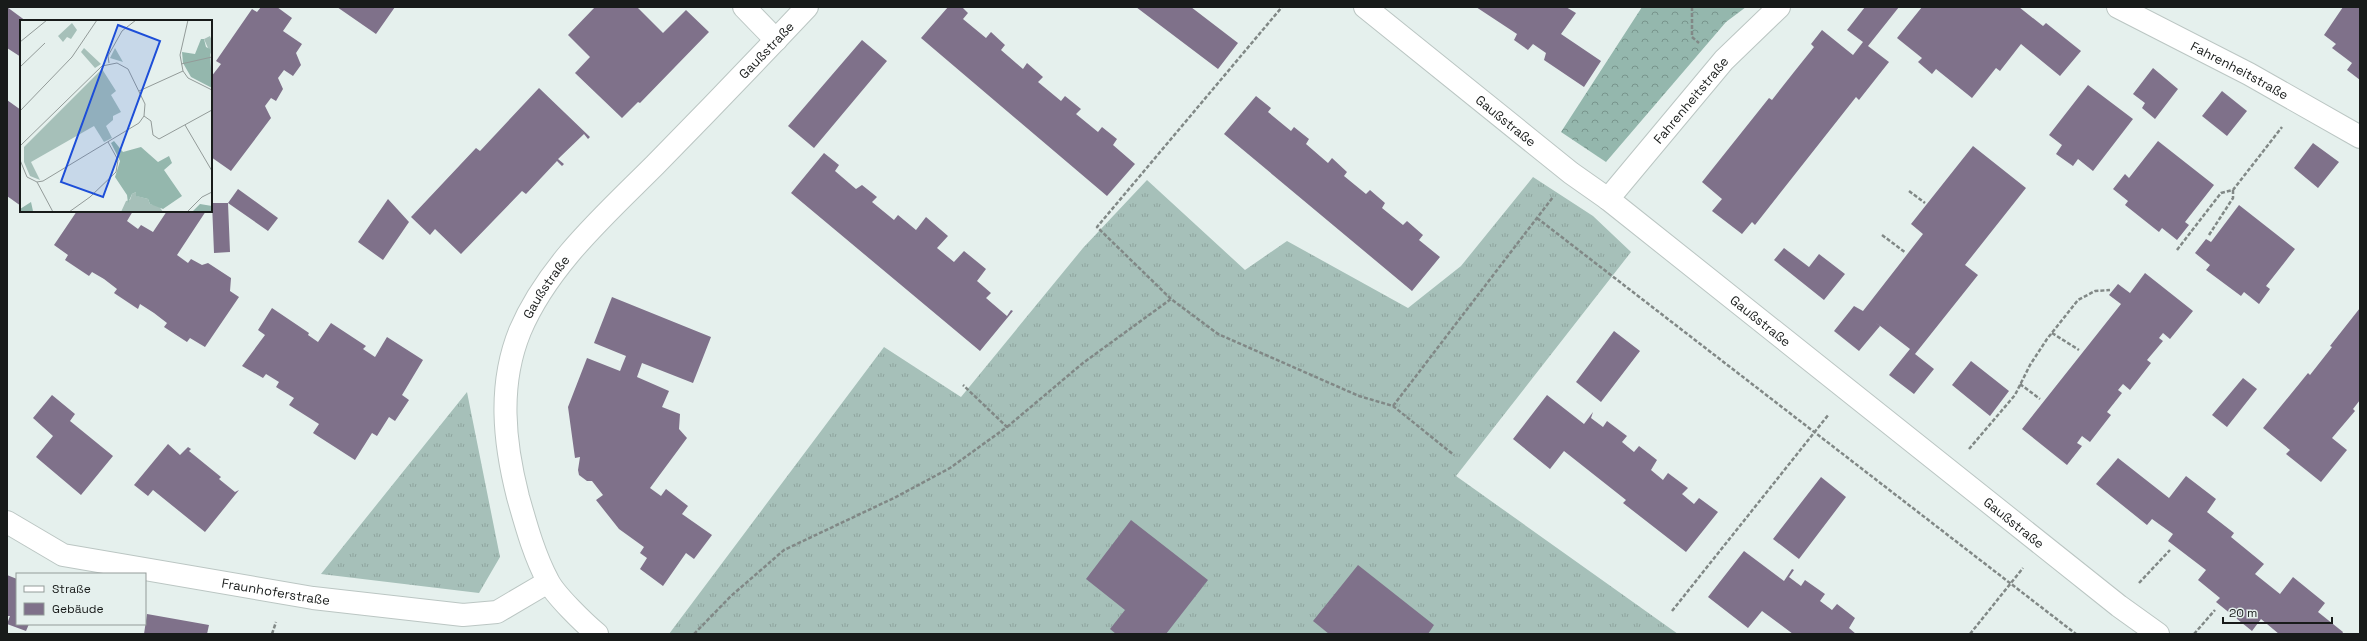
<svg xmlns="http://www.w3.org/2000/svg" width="2367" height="641" font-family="'Space Grotesk',sans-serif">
<defs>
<pattern id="grass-tufts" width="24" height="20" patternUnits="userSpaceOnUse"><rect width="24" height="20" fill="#a6c0b9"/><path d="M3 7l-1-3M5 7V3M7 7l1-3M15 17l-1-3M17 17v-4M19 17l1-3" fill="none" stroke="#8ea49e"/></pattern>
<pattern id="forest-crowns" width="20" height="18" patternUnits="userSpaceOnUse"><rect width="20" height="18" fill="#94b7ad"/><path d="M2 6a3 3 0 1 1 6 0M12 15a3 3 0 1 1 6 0" fill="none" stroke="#78948c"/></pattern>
</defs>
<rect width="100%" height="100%" fill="#e5f0ed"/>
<path fill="url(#grass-tufts)" d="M1533,177L1593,216L1631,252L1456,476L1678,634H669L884,347L961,397L1083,248L1147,180L1245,270L1287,241L1408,308L1461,266Z
M467,392L500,557L479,593L321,574Z"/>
<path fill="url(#forest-crowns)" d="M1642,7H1746L1726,22L1606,162L1561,132Z"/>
<path fill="#7f718a" d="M7,7L26,21H21V57L7,48Z
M261,7H277L292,18L283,31L302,44L296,53L301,65L293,76L284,70L278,78L283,89L276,101L271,98L265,106L271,118L231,171L211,157V77L221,64L216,61L252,9L257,12Z
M337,7H395L376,34Z
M595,7H637L663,33L686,10L709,32L640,103L638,102L622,118L575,73L590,57L568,35Z
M948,7H962L968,13L963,19L986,38L991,32L1005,45L1001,50L1023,69L1027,63L1043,77L1038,82L1061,101L1065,96L1081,109L1076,114L1098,132L1102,127L1117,139L1113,145L1135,164L1107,196L921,38Z
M1136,7H1191L1238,43L1218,69Z
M1476,7H1566L1576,13L1561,34L1601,61L1584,87L1544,60L1546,53L1533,44L1528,50L1514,40L1517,34Z
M1865,7H1899L1868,46L1889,62L1859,100L1856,97L1755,225L1752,222L1742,234L1712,211L1722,199L1702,182L1769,98L1772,100L1794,72L1814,47L1811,44L1822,30L1853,55L1863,42L1847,30Z
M1922,7H2019L2043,26L2046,23L2081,51L2060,76L2021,44L2000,71L1996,68L1972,98L1936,69L1932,74L1918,62L1922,58L1897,38Z
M2343,7H2360V80L2347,70L2352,63L2332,48L2336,44L2324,35Z
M862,40L887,61L814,148L788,126Z
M2153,68L2178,89L2155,119L2142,108L2145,103L2133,94Z
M2088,85L2133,119L2093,171L2078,159L2073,166L2056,154L2062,145L2049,135Z
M539,88L590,137L588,139L584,134L558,159L564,164L562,166L557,161L526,194L522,191L461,254L435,229L430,235L411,217L476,148L480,151Z
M2222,91L2247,111L2227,136L2202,116Z
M1256,96L1271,108L1268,112L1291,131L1294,127L1309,139L1306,144L1328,163L1332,158L1347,172L1344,176L1366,194L1370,190L1385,203L1382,208L1403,225L1407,221L1423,235L1419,240L1440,257L1412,291L1224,134Z
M7,100L21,110V206L7,196Z
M2158,141L2214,185L2185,222L2189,225L2177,240L2162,228L2159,232L2125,205L2128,201L2113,189L2125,174L2129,178Z
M2313,143L2339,162L2318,188L2294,168Z
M1973,146L2026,188L1965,265L1978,275L1915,354L1934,369L1914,394L1889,375L1910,349L1875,322L1880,326L1859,351L1834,331L1854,306L1863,311L1923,234L1911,224Z
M824,153L839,165L835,171L856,189L862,185L877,197L872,202L894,220L898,215L916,230L926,217L948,236L937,248L954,262L964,251L986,269L977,281L991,293L986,298L1007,316L1011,310L1013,311L980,351L791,193Z
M238,189L278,218L268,231L228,203Z
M388,199L409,222L383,260L358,242Z
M212,203H228L230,252L214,253Z
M2239,205L2295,249L2266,286L2270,289L2259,304L2244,292L2241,296L2206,270L2210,265L2195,253L2206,239L2211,242Z
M77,211H133L127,221L138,229L141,225L153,232L167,211H206L177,255L188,263L191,259L202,265L208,263L231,278L230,291L239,297L205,347L190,338L187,342L164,327L167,323L154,313L140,304L138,309L114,293L117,289L104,279L92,272L89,276L65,260L68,255L54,245Z
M1784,248L1809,267L1819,254L1845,274L1824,300L1774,260Z
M2145,273L2193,311L2170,339L2163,333L2159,338L2163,341L2147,360L2151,363L2130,390L2123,384L2118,390L2122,393L2107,412L2111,415L2090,442L2082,436L2077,443L2082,446L2067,465L2022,429L2121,304L2109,295L2118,284L2130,293Z
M612,297L711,337L693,383L642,363L637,377L669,391L662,407L680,414L679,429L687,438L650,488L661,496L666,489L688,506L682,514L712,535L694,559L686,553L663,586L640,569L647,558L640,553L644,547L619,529L596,500L603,495L592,481H587L579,475L578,470L580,457L575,458L568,407L587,358L620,371L626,356L594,343Z
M272,308L309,333L308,335L318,342L331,323L366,346L363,349L375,357L387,337L423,360L402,395L409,400L395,421L389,417L377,436L372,433L355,460L313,433L319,424L289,405L294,398L276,387L279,382L266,374L263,378L242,366L265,335L258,330Z
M2360,308V400L2353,409L2355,411L2332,438L2347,450L2321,482L2286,454L2290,450L2263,428L2308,373L2310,375L2332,347L2330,346Z
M1614,331L1640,351L1601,402L1576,382Z
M1971,361L2009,391L1990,416L1952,385Z
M2243,378L2257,389L2227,427L2212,415Z
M52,395L75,414L70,421L113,456L81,495L36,457L53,436L33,418Z
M1547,395L1584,424L1593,412L1591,418L1603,427L1607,421L1627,436L1622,442L1634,452L1639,446L1657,460L1651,470L1663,480L1668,473L1688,488L1682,494L1694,504L1699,498L1718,512L1686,552L1623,503L1626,500L1564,451L1550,469L1513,439Z
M168,444L180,455L188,447L191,449L189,451L221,477L219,479L235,492L239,490L205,532L153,490L148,496L134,485Z
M2118,458L2169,498L2186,476L2216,499L2207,512L2234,533L2231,537L2264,564L2255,574L2280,594L2293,577L2325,603L2318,612L2343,632L2342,634H2279L2261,619L2252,631L2216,602L2220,598L2198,580L2206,570L2168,541L2173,534L2152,519L2147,525L2096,484Z
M1821,477L1846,497L1799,559L1773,539Z
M1131,520L1208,580L1166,634H1116L1110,629L1125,610L1086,579Z
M1744,551L1784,581L1792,569L1794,570L1789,577L1801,586L1805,580L1825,594L1820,601L1832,610L1837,604L1855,618L1849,628L1856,634H1793L1762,611L1748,628L1708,597Z
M1358,565L1434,625L1428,634H1329L1313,621Z
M7,575L17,579V624H29L26,631L7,624L10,616H7Z
M147,614L209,625L207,634H144Z"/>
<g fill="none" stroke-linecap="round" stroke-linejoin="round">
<g stroke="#bbc6c3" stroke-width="24">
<g id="minor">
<path d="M744,7L776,40"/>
<path id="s1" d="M1365,7L1571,173L1608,199L2119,606L2158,634"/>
<path id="s2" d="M2118,7L2249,74L2360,137"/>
<path id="s3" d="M1608,199L1724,60L1779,7"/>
<path id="s4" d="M7,522L63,555L313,598L463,615L497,612L548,582"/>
<path id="s5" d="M597,634C584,623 555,595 548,581C534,555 526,525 518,497C504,442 498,385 520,331C548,265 605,215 655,165C706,113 757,60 807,7"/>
</g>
</g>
<path stroke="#818886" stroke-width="2.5" stroke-dasharray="4 2" stroke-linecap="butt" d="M1692,7V37L1699,43
M1909,191L1925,203
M1537,218L2076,634
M1882,235L1906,253
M2209,235L2233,198V190
M2177,250L2221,193L2233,190L2282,127
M1171,299L1097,227L1282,7
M2052,333L2079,350
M2020,384L2040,399
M1393,406L1553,197
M1007,427L1083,363L1171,299L1218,334L1359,396L1393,406L1454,455
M1969,449L2015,395L2030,365L2047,339L2078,300L2095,291L2110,290
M2139,583L2170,550
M1672,611L1829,414
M272,634L276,622
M694,634L731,596L784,550L896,497L950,468L1007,427L963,385
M1970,634L2023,568
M2194,634L2215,610"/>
<use href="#minor" stroke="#fff" stroke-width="22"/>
</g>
<g text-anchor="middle" stroke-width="3" stroke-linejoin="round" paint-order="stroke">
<g font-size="13" fill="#181b1a" stroke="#e5f0ed">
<text dy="5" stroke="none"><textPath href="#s5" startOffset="706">Gaußstraße</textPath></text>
<text dy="5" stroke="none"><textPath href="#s2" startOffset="137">Fahrenheitstraße</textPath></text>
<text dy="5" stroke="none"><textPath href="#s3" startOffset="129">Fahrenheitstraße</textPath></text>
<text dy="5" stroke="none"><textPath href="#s1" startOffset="181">Gaußstraße</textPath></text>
<text dy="5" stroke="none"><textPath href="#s5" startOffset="382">Gaußstraße</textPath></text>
<text dy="5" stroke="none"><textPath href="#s1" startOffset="505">Gaußstraße</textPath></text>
<text dy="5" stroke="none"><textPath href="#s1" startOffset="829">Gaußstraße</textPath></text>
<text dy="5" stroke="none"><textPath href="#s4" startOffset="281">Fraunhoferstraße</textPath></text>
</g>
</g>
<g transform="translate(20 20)">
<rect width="192" height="192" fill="#e5f0ed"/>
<path d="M190,16L192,21V37L184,19ZM64,28L81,44L75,48L61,32ZM95,28L103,42L90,38ZM82,49L96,71L91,75L101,92L93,96V100L86,106L92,118L84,122L74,106L11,142L20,160L10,156L4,142V127ZM116,172L117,176L128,179L130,184L139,186L143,192H101L106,181L110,180L112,174Z" fill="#a6c0b9"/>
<path d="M181,19H184L186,27L190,29L192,68L171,57L163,43L162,32L175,34ZM94,121L103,132L121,127L138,142L149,136L152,143L144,150L162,176L143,189L130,184L128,179L116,176V172L112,174L108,183L107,175L95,157L100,141L91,123ZM11,182L13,191L0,192V189ZM180,184L192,186V192H172Z" fill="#94b7ad"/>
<path d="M52,3L57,10L51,19L47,17L43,22L38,16Z" fill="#a6c0b9"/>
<path fill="none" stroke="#939b99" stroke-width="1" d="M168,0L160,35L163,51L168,58L192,70M0,22L27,0M89,43L88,36L102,11L116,0M161,44L192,37M0,47L25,23M119,71L163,51M0,91L52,37L77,0M124,96L131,101L133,115L139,119L192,90M165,105L192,151M0,126L82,46L97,43L108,49L125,84L124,96L119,103L23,161L17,162L7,157L0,140M17,162L33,192M49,192L70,177L96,152L98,140L88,122M167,192L182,177L192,172"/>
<path fill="#1d4ed8" fill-opacity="0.15" stroke="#1d4ed8" stroke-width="2" d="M98,5L140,21L83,177L41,162Z"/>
<rect width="192" height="192" fill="none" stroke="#181b1a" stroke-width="2"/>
</g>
<rect width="2367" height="641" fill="none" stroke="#181b1a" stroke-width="16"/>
<rect x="16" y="573" width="130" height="52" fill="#e5f0ed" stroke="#939b99"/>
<rect x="24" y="586" width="20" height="6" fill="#ffffff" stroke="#939b99"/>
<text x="52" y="593" font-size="12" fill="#181b1a">Straße</text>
<rect x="24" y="603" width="20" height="12" fill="#7f718a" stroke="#939b99"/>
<text x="52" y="613" font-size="12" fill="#181b1a">Gebäude</text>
<path d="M2223 617v6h109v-6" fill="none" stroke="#181b1a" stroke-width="2"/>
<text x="2229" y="617" font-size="12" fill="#181b1a" stroke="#e5f0ed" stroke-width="3" paint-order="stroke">20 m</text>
</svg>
